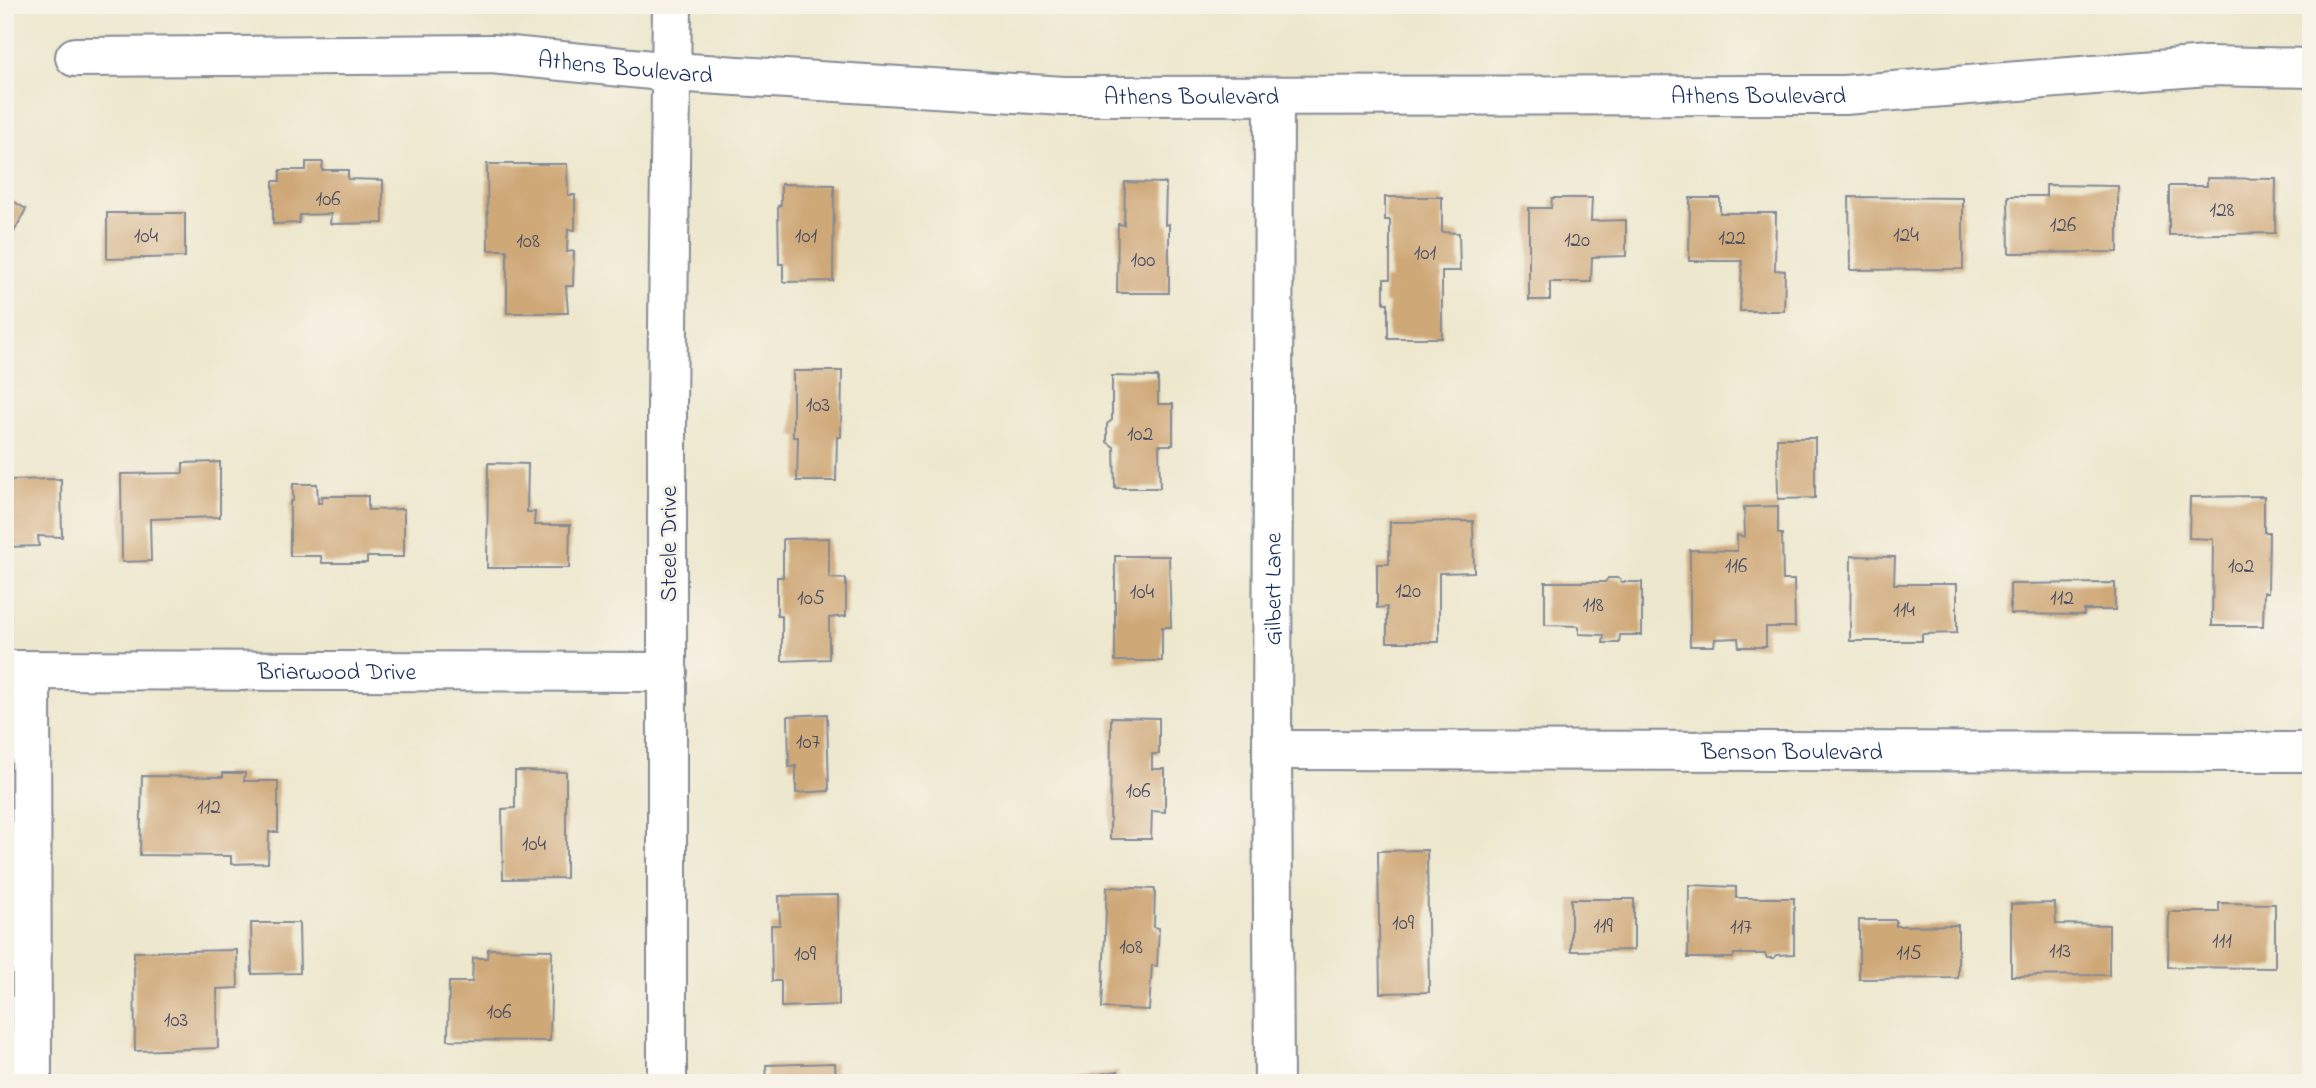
<svg xmlns="http://www.w3.org/2000/svg" width="2316" height="1088" font-family="'Indie Flower',sans-serif">
<rect width="100%" height="100%" fill="#f7f3e8"/>
<filter id="ink" filterUnits="userSpaceOnUse"><feTurbulence type="fractalNoise" baseFrequency=".0143" numOctaves="2"/><feDisplacementMap in="SourceGraphic" scale="14" xChannelSelector="R" yChannelSelector="G"/><feConvolveMatrix kernelMatrix="1 2 1 2 8 2 1 2 1" color-interpolation-filters="sRGB"/></filter>
<filter id="wash" filterUnits="userSpaceOnUse"><feTurbulence type="fractalNoise" baseFrequency=".00686" numOctaves="4" result="noise"/><feDisplacementMap in="SourceGraphic" scale="28" xChannelSelector="R" yChannelSelector="G"/><feGaussianBlur stdDeviation="1.57" result="paint"/><feColorMatrix in="noise" values="0 0 0 0 0 0 0 0 0 0 0 0 0 0 0 0 0 1.4 0 .05"/><feComposite in="paint" operator="in"/></filter>
<g filter="url(#wash)">
<rect width="100%" height="100%" fill="#ede7cd"/>
<g id="blocks">
<path fill="#cfa878" d="M306,162H323L322,170H348V179L383,180V223L330,224L331,214L300,215L299,223L273,224V181H280V170H306Z
M487,164H567L568,195H575V230L568,229L567,252L574,251L573,286H566L568,313H507V250H488Z
M2207,178L2276,179L2275,233L2169,235V186H2207Z
M1125,182L1166,183L1165,225L1169,224V293H1117L1118,224L1124,225Z
M781,184L834,185L833,281L783,282V264H779L778,206L781,205Z
M2046,185L2118,186V252L2009,253L2008,196H2046Z
M5,196L26,209L5,249Z
M1385,197H1442V232L1459,233L1460,271H1442V338H1388V303H1384V279H1390V220H1385Z
M1849,197L1963,198V269L1850,270Z
M1552,198H1592L1591,221L1626,220V256L1592,257L1591,282H1550V300H1529V208H1551Z
M1690,198H1720V213H1776L1775,270L1785,271L1784,311H1740L1742,261H1689Z
M107,213H185V257L107,259Z
M793,371H842L841,437H837L836,481H797L798,437H793Z
M1112,376L1158,377V404H1173V445H1159L1160,488H1115L1114,447L1107,442V424L1112,420Z
M1777,438H1815V498L1778,499Z
M220,462V517L150,519L151,561L122,562L121,474L183,473V463Z
M488,463L528,464L527,512H535L534,525H570L569,568H487Z
M61,479L62,537L38,536L39,546L5,547V480Z
M293,484H317L318,503H322V496H368V510L404,509V557H367V563H322L321,556H290V501H293Z
M2264,496V532H2269L2268,592H2264L2263,626H2212L2213,539L2189,538L2190,497Z
M1778,506V534H1782L1783,580H1794L1795,627H1766V647H1739L1738,638L1715,639L1714,646H1690V550L1737,551V535L1745,537L1744,507Z
M1473,521L1474,572L1439,573V642H1387V607L1377,608V564H1389L1390,522Z
M829,538V578L846,579V616L829,618V659L782,661V616H777V577H783V539Z
M1115,556H1169L1171,627H1162V661H1115Z
M1851,556L1895,557L1894,584H1957V633L1922,634V641H1850Z
M1608,578H1618L1622,582H1642V635H1620L1619,643H1603L1604,635L1579,634V626L1545,625V582H1605Z
M2115,583V610H2084V615L2010,614V584Z
M827,714L829,791L796,793V766L789,767L788,716Z
M1111,717L1159,718V754H1152V769H1165V812L1152,811L1151,839H1110Z
M515,771L566,772V878L503,879L502,809L515,808Z
M223,773H245L244,781H278V832H269L268,863L231,864V856L140,855L142,776L223,777Z
M1427,850L1429,992L1380,993L1378,851Z
M1689,885L1736,887V898H1794V954L1777,955L1774,958H1767L1765,954H1734L1733,958H1688Z
M1107,887L1155,889L1154,927L1159,928L1157,966L1152,965L1149,1010L1102,1008Z
M838,895L839,1005L781,1007V981H772L771,925H780L779,896Z
M1571,899H1634V950L1571,951Z
M2055,903L2056,924L2109,925V975L2011,976V904Z
M2219,903L2275,904V968L2168,967L2169,912H2219Z
M1859,920H1896V926L1958,925V978L1859,979Z
M251,923H299L300,973L252,974Z
M488,949L552,950L550,1041L448,1040L449,982H472L473,958H487Z
M237,950L238,988L217,989L218,1048L135,1051L134,952Z
M835,1063L836,1083H767L766,1065Z
M1118,1071L1119,1083H1068L1067,1079Z"/>
</g>
</g>
<g filter="url(#ink)">
<use href="#blocks" fill-opacity="0" stroke="#848b96" stroke-width="2"/>
<g fill="none" stroke-linecap="round" stroke-linejoin="round">
<g stroke="#848b96" stroke-width="42">
<g id="street">
<path id="s1" d="M75,57L492,54L672,72L1064,96L1844,95L2207,66L2311,68"/>
<path id="s2" d="M5,670L668,672"/>
<path d="M31,671L32,1083"/>
<path id="s3" d="M1272,750L2311,752"/>
<path d="M667,1083V407L672,5"/>
<path id="s4" d="M1274,1083L1272,750L1274,96"/>
</g>
</g>
<use href="#street" stroke="#fff" stroke-width="38"/>
</g>
</g>
<g text-anchor="middle" stroke-width="6" stroke-linejoin="round" paint-order="stroke">
<g font-size="21" fill="#484d64">
<text x="328" y="205">106</text>
<text x="2222" y="216">128</text>
<text x="2063" y="231">126</text>
<text x="1906" y="241">124</text>
<text x="146" y="242">104</text>
<text x="806" y="242">101</text>
<text x="1732" y="244">122</text>
<text x="1577" y="246">120</text>
<text x="528" y="247">108</text>
<text x="1425" y="259">101</text>
<text x="1143" y="266">100</text>
<text x="818" y="411">103</text>
<text x="1140" y="440">102</text>
<text x="1736" y="572">116</text>
<text x="2241" y="572">102</text>
<text x="1408" y="597">120</text>
<text x="1142" y="598">104</text>
<text x="811" y="604">105</text>
<text x="2062" y="604">112</text>
<text x="1593" y="611">118</text>
<text x="1904" y="616">114</text>
<text x="808" y="748">107</text>
<text x="1138" y="797">106</text>
<text x="209" y="813">112</text>
<text x="534" y="850">104</text>
<text x="1403" y="929">109</text>
<text x="1603" y="932">119</text>
<text x="1741" y="933">117</text>
<text x="2222" y="947">111</text>
<text x="1131" y="953">108</text>
<text x="2060" y="957">113</text>
<text x="1909" y="959">115</text>
<text x="805" y="960">109</text>
<text x="499" y="1018">106</text>
<text x="176" y="1026">103</text>
</g>
<g font-size="24" fill="#1b2f5e" stroke="#f7f3e8">
<text dy="8" stroke="none"><textPath href="#s1" startOffset="551">Athens Boulevard</textPath></text>
<text dy="8" stroke="none"><textPath href="#s1" startOffset="1685">Athens Boulevard</textPath></text>
<text dy="8" stroke="none"><textPath href="#s1" startOffset="1118">Athens Boulevard</textPath></text>
<text transform="translate(668 544) rotate(-90)" y="8">Steele Drive</text>
<text dy="8" stroke="none"><textPath href="#s4" startOffset="494">Gilbert Lane</textPath></text>
<text dy="8" stroke="none"><textPath href="#s2" startOffset="332">Briarwood Drive</textPath></text>
<text dy="8" stroke="none"><textPath href="#s3" startOffset="520">Benson Boulevard</textPath></text>
</g>
</g>
<rect width="2316" height="1088" fill="none" stroke="#f7f3e8" stroke-width="28"/>
</svg>
